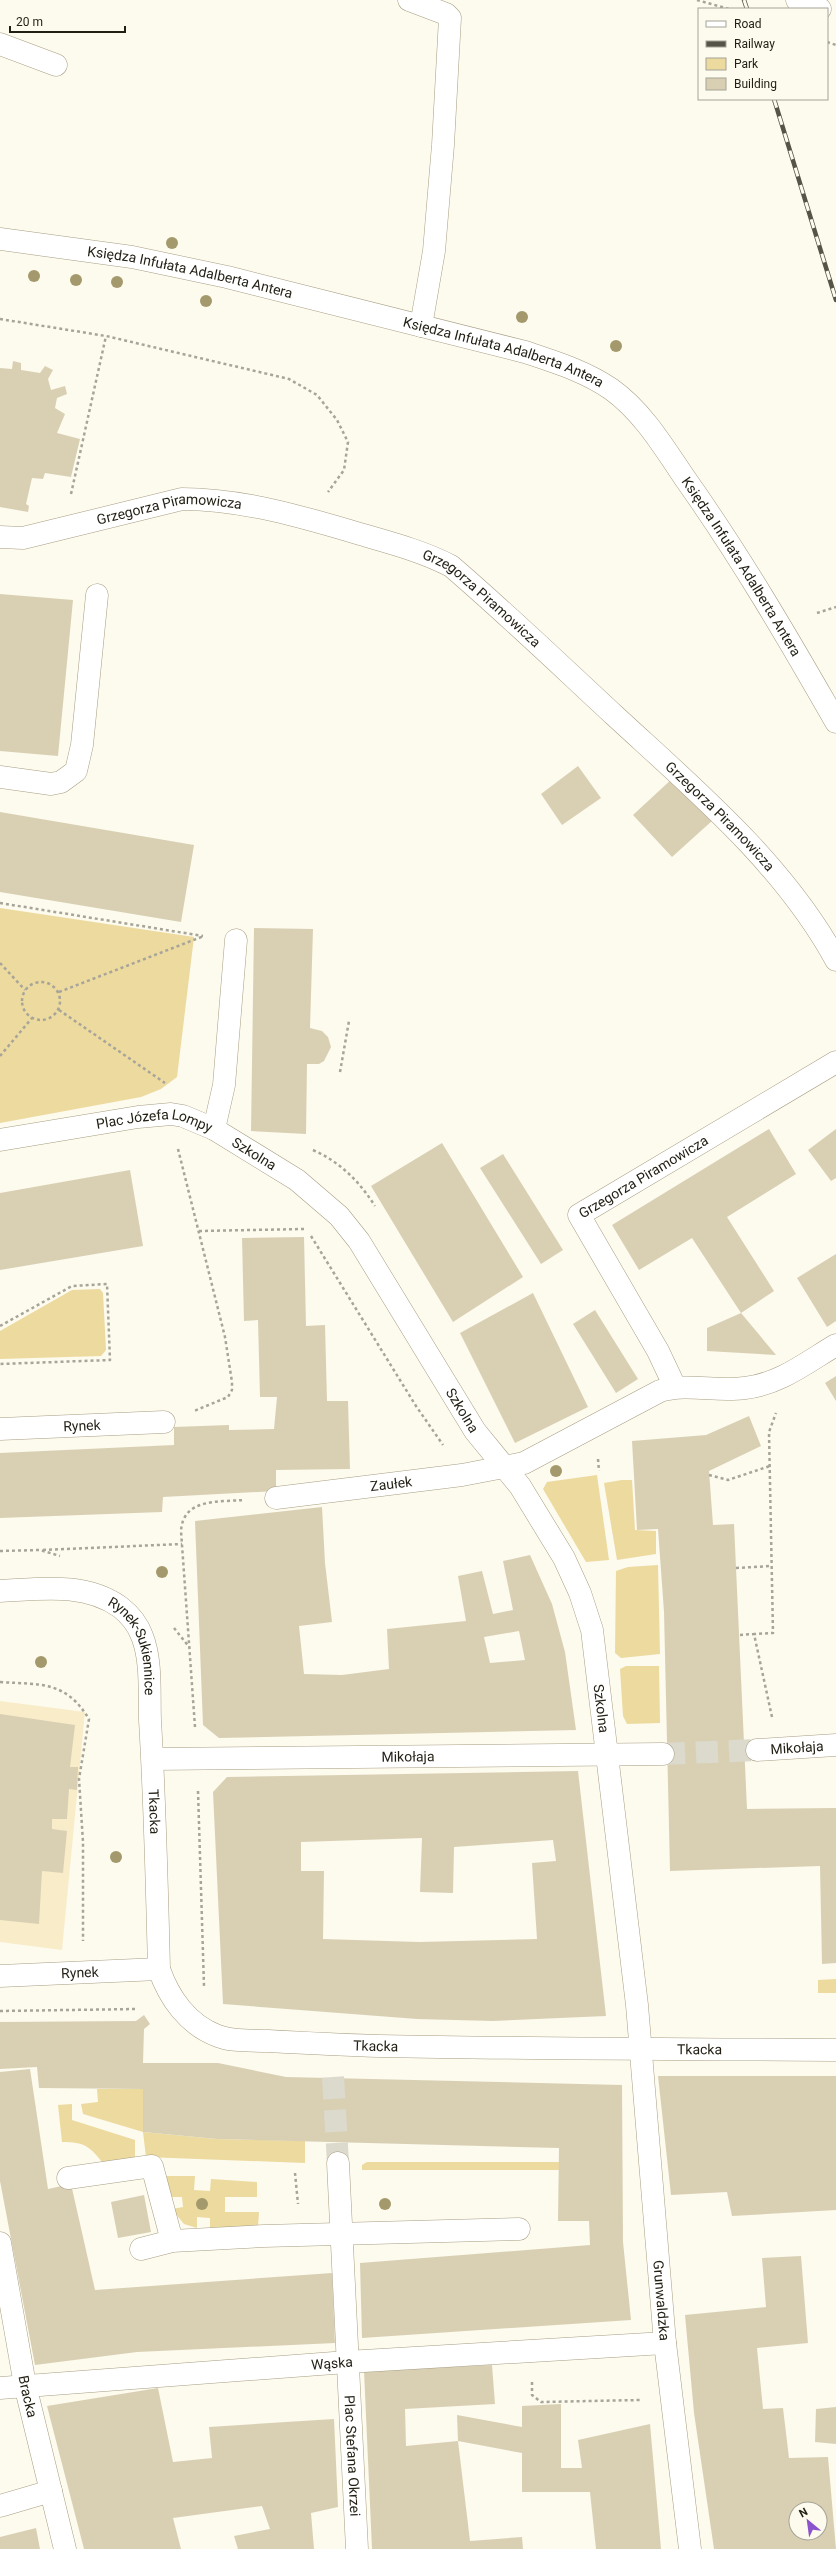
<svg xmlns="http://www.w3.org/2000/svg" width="836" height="2549" font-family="Roboto,sans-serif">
<rect width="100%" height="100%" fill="#fdfaee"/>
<path fill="#f9edc9" d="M0,1701L85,1712L62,1950L0,1942Z"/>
<path fill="#edda9f" d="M0,908L194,937L177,1077L161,1089L141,1097L0,1123Z
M100,1289L103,1293L106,1350L101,1356L0,1359V1331L72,1290Z
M597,1475L609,1560L586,1562L543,1489L547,1482Z
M622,1480H632L635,1530L656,1531V1554L617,1560L604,1483Z
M658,1565L660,1654L621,1658L615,1653L616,1571L628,1567Z
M626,1666H659L660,1723L627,1724L623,1716L620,1669Z
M836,1979V1993H818V1980Z
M97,2089H143V2132L217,2139L305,2141V2163L146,2157L143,2132L83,2114L81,2104L98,2102Z
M72,2104V2120L135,2140V2158L103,2163C89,2146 85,2142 62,2142L58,2105Z
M367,2162H559V2170H362V2165Z
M166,2176H195L194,2190L210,2191L211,2179L257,2182V2197H225V2212H259L258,2227L210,2228V2218L197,2217V2228L184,2224L172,2209L183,2207L182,2197H169Z"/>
<path fill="#d9d0b4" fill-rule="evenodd" d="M13,361L21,363V370L40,373L45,366L53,370L48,379L51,390L65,386L67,394L57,398L55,408L65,414L57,433L80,439L71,477L45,473L43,479L32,478L26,504L29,506L28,512L0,507V368L12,369Z
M0,594L73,600L58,756L0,751Z
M578,766L601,798L562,825L541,794Z
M674,777L713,820L672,857L633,815Z
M0,812L194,845L181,922L0,892Z
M254,928L313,929L310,1028L322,1031L328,1037L331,1047L324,1061L319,1064H307L306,1134L251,1131Z
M769,1129L796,1174L727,1217L774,1291L741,1313L692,1238L639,1270L612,1225Z
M836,1129V1178L831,1181L808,1150Z
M442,1143L523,1277L453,1322L371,1186Z
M503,1154L563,1250L541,1264L480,1168Z
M130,1170L143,1246L0,1270V1193Z
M304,1237L306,1326L325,1325L327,1401H348L350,1469L276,1470V1491L163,1497L162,1512L0,1518V1453L174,1445V1427L229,1425V1430L274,1429L277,1397H260L258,1320L244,1321L242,1238Z
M836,1254V1321L827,1327L797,1278Z
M533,1293L588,1407L515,1443L460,1333Z
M595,1310L638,1379L616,1393L573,1324Z
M741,1313L776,1355L707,1351V1328Z
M836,1376V1401L825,1383Z
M749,1416L761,1446L709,1471L713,1525L734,1524L747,1809L836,1808V1963L822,1964L820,1866L670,1871L664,1612L658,1529L637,1530L632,1441L706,1435Z
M322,1507L325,1563L332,1622L299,1626L304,1674L342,1675L389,1669L387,1629L466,1621L458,1576L482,1571L493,1614L513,1610L503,1561L530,1555L552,1604L565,1652L576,1730L219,1738L203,1725L195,1521ZM519,1631L525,1660L490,1663L484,1637Z
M0,1714L75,1725L70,1767H78L77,1790L69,1789L67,1819H52V1829L67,1831L63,1873L42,1871L39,1924L0,1920Z
M578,1771L606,2016L493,2021L417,2019L223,2004L213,1792L227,1777ZM422,1838L420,1892L453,1893L454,1847L553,1840L556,1861L532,1863L537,1939L419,1942L323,1939L324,1871H301V1842Z
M144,2015L150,2024L144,2029L143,2063H218L286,2077L622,2085L623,2242L631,2320L362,2338L360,2263L590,2245L589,2221H558L559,2148L217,2139L143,2132V2089L39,2088L37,2067L0,2069V2022L136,2021Z
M30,2069L48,2189L71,2184L95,2290L332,2273L335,2343L137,2352L35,2365L0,2181V2072Z
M658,2076H836V2210L732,2216L727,2192L671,2195Z
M144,2195L151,2232L118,2238L111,2202Z
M801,2256L808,2343L757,2348L763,2409L783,2408L789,2458L828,2457L836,2549H714L694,2413L685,2315L766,2307L762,2258ZM796,2509H820V2533H796Z
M492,2365L495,2404L405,2409L406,2446L458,2441L457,2415L522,2427V2406L561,2404V2468H582L578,2440L650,2424L661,2549H596L590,2492H522V2453L458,2441L470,2541L522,2537L523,2549H372L364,2371Z
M158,2388L173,2462L212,2458L209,2427L334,2419L338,2507L311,2513L314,2549H238L234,2536L270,2529L262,2506L173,2518L181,2549H84L47,2406Z
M836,2407V2444L815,2442L816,2409Z
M36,2528L40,2549H0V2537Z"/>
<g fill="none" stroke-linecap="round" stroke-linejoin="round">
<path stroke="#dcd9cd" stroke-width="22" stroke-dasharray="22 11" stroke-linecap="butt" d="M663,1754L757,1750
M333,2077L338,2163"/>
<g stroke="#a79e83" stroke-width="23">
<g id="minor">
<path d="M409,0L446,14L450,18L443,145L434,251L421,326"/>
<path d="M0,44L56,65"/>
<path id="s1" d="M0,239L132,257L227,277L525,352C555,362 585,371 611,389C642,411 663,446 684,477C740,556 788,638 836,722"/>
<path id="s2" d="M0,537L23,538L182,499C242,499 303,517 360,534C391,543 422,551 451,566C507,614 560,665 614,715C694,789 783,863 836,960"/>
<path d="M0,777L51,784L61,782L76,771L82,745L97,595"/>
<path d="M214,1129L224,1085L236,940"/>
<path id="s3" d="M0,1140L138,1117L171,1114L183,1116L214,1129L297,1180L339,1216L359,1241L475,1431L520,1486L564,1558L580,1593L592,1630L637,2005L665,2343L690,2549"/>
<path id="s4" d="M675,1387L658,1351L579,1215L836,1062"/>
<path id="s5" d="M0,1429L164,1422"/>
<path id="s6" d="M276,1498L462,1475L524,1463L660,1391C688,1383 716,1392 745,1388C780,1384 807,1362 836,1345"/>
<path id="s7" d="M0,1591C41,1589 85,1582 120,1607C129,1614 138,1625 142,1636C152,1661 149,1694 150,1720C155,1803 157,1886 159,1969C169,1998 188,2025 218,2036C233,2042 252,2040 268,2041C305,2043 342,2045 379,2046C531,2049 683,2049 836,2050"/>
<path id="s8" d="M757,1750L836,1745"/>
<path id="s9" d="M153,1759L663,1754"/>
<path id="s10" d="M0,1976L159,1969"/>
<path id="s11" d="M338,2163L357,2549"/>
<path d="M68,2178L152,2166L172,2241"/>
<path id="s12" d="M0,2243L25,2385L65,2549"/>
<path d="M141,2249L172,2241L264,2236L519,2229"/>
<path id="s13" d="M0,2388L347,2362L665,2343"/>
<path d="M0,2506L51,2491"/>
</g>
</g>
<g stroke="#a79e83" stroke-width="23">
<path id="major" d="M797,0L820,9"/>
</g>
<path stroke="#a7a499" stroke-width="2.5" stroke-dasharray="3 3" stroke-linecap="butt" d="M697,0L729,9
M827,42L836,45
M0,319L106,336L289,379L317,395L337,420L348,442L344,470L328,492
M71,494L106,336
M817,613L836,607
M0,903L203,936
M0,963L25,990
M22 1001a19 19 0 1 1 38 0a19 19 0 1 1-38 0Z
M59,992L204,936
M59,1010L165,1083
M0,1056L32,1018
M340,1072L349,1021
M178,1149L225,1337L232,1382V1390L228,1397L194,1411
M313,1150C340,1162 359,1181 375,1206
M199,1231L304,1229
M311,1236L416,1406L443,1445
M0,1326L72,1286L107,1284L110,1360L0,1364
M598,1459L599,1471
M709,1475L728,1480L770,1466
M43,1550L182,1544
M0,1551L40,1550L60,1556
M736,1568L771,1566
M174,1628L190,1648
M740,1635L754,1634
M0,1682C41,1685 65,1680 89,1719L79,1779L83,1842V1941
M772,1717L754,1634L773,1633L769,1432L776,1413
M195,1727L181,1531C183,1498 219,1502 244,1500
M198,1791L204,1986
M0,2011L137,2009
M295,2173L298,2204
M532,2382V2395L541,2402L640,2400"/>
<use href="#minor" stroke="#fff" stroke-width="22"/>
<use href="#major" stroke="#fff" stroke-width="22"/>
<g stroke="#565348" stroke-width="4.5">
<path id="rail" d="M744,0L747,9
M774,99L836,300"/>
</g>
<use href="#rail" stroke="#fdfaee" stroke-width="3" stroke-dasharray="9" stroke-linecap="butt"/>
</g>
<g fill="#a4996c">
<circle cx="172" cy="243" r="6"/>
<circle cx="34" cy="276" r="6"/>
<circle cx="76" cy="280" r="6"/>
<circle cx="117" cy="282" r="6"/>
<circle cx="206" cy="301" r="6"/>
<circle cx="522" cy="317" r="6"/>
<circle cx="616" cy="346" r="6"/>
<circle cx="556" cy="1471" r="6"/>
<circle cx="162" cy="1572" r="6"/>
<circle cx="41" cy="1662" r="6"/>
<circle cx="116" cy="1857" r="6"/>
<circle cx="202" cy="2204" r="6"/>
<circle cx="385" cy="2204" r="6"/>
</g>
<g text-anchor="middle" stroke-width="3" stroke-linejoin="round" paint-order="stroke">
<g font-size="14" fill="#211e13" stroke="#fdfaee">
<text dy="5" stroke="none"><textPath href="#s1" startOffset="193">Księdza Infułata Adalberta Antera</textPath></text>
<text dy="5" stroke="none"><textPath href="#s1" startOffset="517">Księdza Infułata Adalberta Antera</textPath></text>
<text dy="5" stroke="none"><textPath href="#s2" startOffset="173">Grzegorza Piramowicza</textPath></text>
<text dy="5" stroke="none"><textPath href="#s1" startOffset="853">Księdza Infułata Adalberta Antera</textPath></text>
<text dy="5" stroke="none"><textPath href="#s2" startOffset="509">Grzegorza Piramowicza</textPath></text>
<text dy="5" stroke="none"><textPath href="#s2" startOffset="833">Grzegorza Piramowicza</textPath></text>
<text dy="5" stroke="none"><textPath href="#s3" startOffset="157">Plac Józefa Lompy</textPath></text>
<text dy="5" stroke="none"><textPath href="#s3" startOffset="266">Szkolna</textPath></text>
<text dy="5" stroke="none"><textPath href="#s4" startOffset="272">Grzegorza Piramowicza</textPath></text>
<text dy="5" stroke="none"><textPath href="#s3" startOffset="602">Szkolna</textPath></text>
<text dy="5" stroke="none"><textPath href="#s5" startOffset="82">Rynek</textPath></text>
<text dy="5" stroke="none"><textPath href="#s6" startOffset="116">Zaułek</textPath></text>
<text dy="5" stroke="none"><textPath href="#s7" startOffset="166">Rynek-Sukiennice</textPath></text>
<text dy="5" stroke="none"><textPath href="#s3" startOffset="938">Szkolna</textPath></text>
<text dy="5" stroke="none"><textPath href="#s8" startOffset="40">Mikołaja</textPath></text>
<text dy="5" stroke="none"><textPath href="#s9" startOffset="255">Mikołaja</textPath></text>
<text dy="5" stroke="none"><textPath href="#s7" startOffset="337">Tkacka</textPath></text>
<text dy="5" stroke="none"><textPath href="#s10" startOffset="80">Rynek</textPath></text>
<text dy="5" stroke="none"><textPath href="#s7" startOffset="745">Tkacka</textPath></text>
<text dy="5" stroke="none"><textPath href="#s7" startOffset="1069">Tkacka</textPath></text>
<text dy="5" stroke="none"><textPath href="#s3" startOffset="1533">Grunwaldzka</textPath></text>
<text dy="5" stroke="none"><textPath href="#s13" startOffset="333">Wąska</textPath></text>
<text dy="5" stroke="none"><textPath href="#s12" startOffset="156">Bracka</textPath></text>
<text dy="5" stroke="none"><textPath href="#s11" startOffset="293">Plac Stefana Okrzei</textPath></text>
</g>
</g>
<rect x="698" y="8" width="130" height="92" fill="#fdfaee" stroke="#a5a296"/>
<rect x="706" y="21" width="20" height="6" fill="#ffffff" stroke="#a5a296"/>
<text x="734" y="28" font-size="12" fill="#211e13">Road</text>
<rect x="706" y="41" width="20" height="6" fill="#565348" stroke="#a5a296"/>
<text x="734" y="48" font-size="12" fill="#211e13">Railway</text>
<rect x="706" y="58" width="20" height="12" fill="#edda9f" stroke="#a5a296"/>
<text x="734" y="68" font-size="12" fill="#211e13">Park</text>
<rect x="706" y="78" width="20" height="12" fill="#d9d0b4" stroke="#a5a296"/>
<text x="734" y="88" font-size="12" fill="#211e13">Building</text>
<g transform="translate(808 2521) rotate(331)"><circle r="19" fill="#fdfaee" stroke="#a5a296"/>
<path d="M0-3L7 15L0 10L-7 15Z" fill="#8c54cc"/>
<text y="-6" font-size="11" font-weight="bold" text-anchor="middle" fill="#211e13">N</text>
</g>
<path d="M10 26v6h115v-6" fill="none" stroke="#211e13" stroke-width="2"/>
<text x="16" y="26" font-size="12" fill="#211e13" stroke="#fdfaee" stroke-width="3" paint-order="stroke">20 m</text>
</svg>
